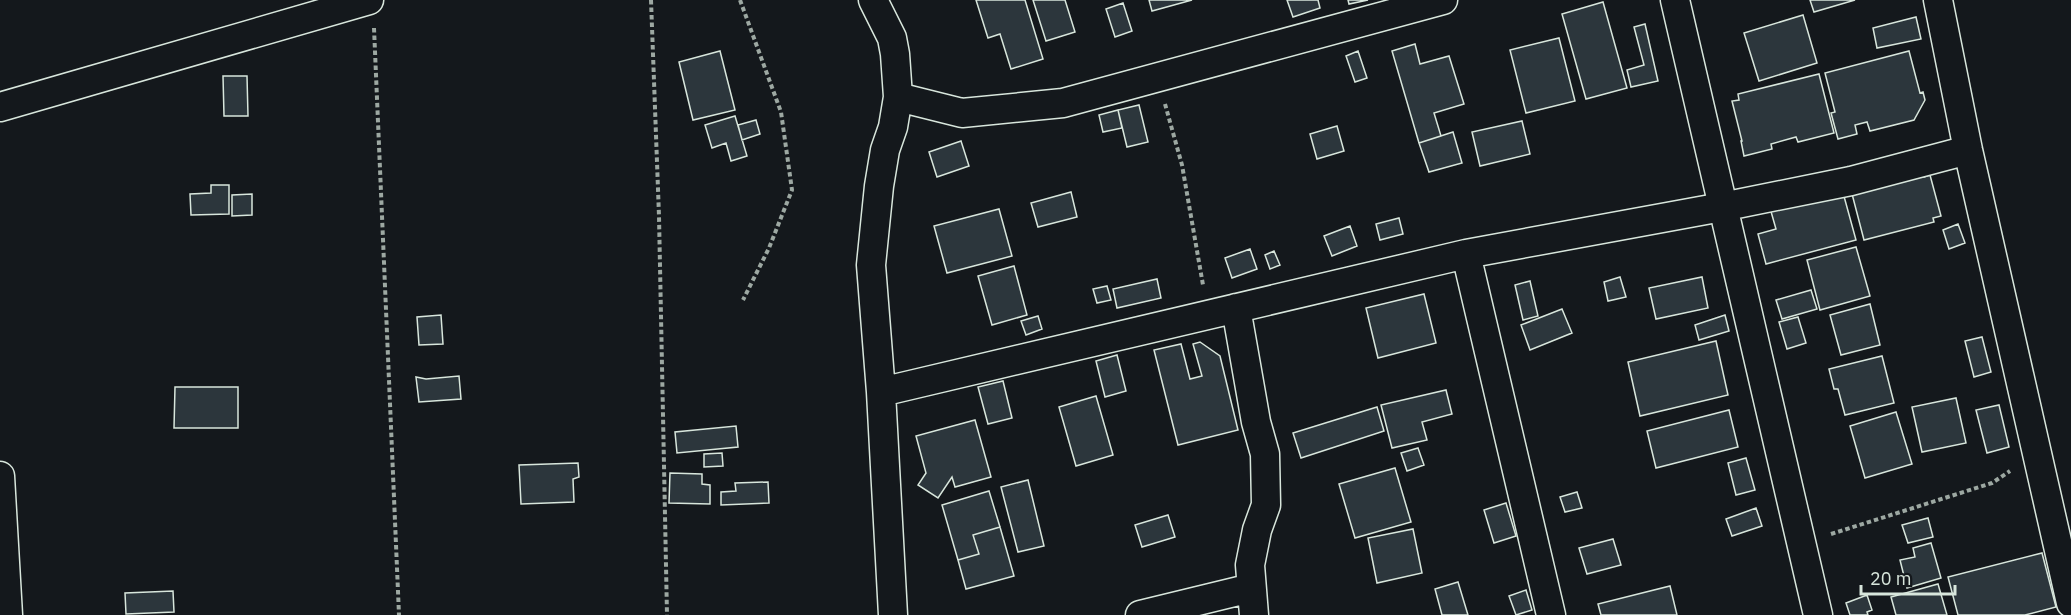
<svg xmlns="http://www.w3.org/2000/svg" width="2071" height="615" font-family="'IBM Plex Sans',sans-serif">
<rect width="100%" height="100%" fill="#14181c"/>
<path fill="#2c363c" stroke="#d8e6dc" stroke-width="1.5" d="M976,0H1025L1043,59L1011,69L1000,34L988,38Z
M1033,0H1065L1075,32L1046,41Z
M1149,0H1192L1152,11Z
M1287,0H1318L1320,8L1293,17Z
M1348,0H1368L1349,4Z
M1810,0H1855L1814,12Z
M1603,2L1627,88L1586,99L1562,14Z
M1123,3L1132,31L1115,37L1106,9Z
M1803,15L1817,63L1759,81L1744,33Z
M1916,17L1921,39L1877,48L1873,28Z
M1645,24L1658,81L1631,87L1627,70L1644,65L1634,27Z
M1559,38L1575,101L1526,113L1510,50Z
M1415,44L1420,64L1449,56L1464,104L1434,113L1441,136L1419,143L1392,51Z
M720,51L735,110L693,120L679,62Z
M1358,51L1367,78L1355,82L1346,56Z
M1909,51L1920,93L1923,92L1925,100L1914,120L1870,131L1867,122L1855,125L1857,134L1838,139L1831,113L1835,112L1825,73Z
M1819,74L1834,133L1798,142L1796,137L1771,144L1772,149L1744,156L1741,141H1742L1732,101L1739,100L1738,94Z
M223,76H247L248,116H224Z
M1139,105L1148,142L1127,147L1118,110Z
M1118,110L1122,128L1103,132L1099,115Z
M735,116L747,156L731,161L726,143L712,148L705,125Z
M756,120L760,134L742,140L738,125Z
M1522,121L1530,154L1480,166L1472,132Z
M1337,126L1344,151L1317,159L1310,134Z
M1453,132L1462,163L1429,172L1419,143Z
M961,141L969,166L937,177L929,152Z
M1922,170L1924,177L1930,175L1941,216L1933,218L1934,222L1864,240L1851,190Z
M211,185H229V214L191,215L190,194L211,193Z
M1842,189L1856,240L1766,264L1758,234L1776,229L1770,208Z
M1071,192L1077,217L1038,227L1031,203Z
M252,194V215L232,216V195Z
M999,209L1012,256L947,273L934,226Z
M1399,218L1403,234L1380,240L1376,224Z
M1958,224L1965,243L1949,249L1943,230Z
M1350,226L1357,246L1332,256L1324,236Z
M1856,247L1870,296L1820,310L1807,260Z
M1250,249L1257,269L1232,278L1225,258Z
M1274,251L1280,265L1270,269L1265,255Z
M1014,266L1027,315L992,325L978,276Z
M1620,277L1626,297L1608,301L1604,282Z
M1702,277L1708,308L1656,319L1649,288Z
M1157,279L1161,298L1117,308L1113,289Z
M1530,281L1538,316L1523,320L1515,285Z
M1107,286L1111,300L1097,303L1093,289Z
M1811,290L1817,309L1782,319L1776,300Z
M1424,294L1436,343L1378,358L1366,308Z
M1870,304L1880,345L1841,355L1830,315Z
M1562,309L1572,333L1530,350L1521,325Z
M441,315L443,344L419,345L417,317Z
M1725,315L1729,331L1699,340L1695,325Z
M1038,316L1042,329L1026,335L1021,321Z
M1798,317L1806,343L1787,349L1779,322Z
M1982,337L1991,372L1974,377L1965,341Z
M1716,341L1728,395L1640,416L1628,362Z
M1200,342L1220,356L1238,430L1178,445L1154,350L1181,344L1190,379L1202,376L1193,344Z
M1117,355L1126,391L1105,397L1096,361Z
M1882,356L1894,403L1845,415L1838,389H1834L1829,369Z
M459,376L461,399L419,402L416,377L426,379Z
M1003,381L1012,418L988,424L978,387Z
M175,387H238V428H174Z
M1446,390L1452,414L1422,422L1427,440L1392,448L1381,405Z
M1096,396L1113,455L1076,466L1059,407Z
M1956,398L1966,443L1922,452L1912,407Z
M1999,405L2009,447L1987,453L1976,410Z
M1377,407L1384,431L1301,458L1293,433Z
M1729,410L1738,447L1656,468L1647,431Z
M1896,412L1912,464L1865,478L1850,426Z
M975,420L991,477L955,487L952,477L938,498L918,485L926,473L916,436Z
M736,426L738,447L677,453L675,432Z
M1418,448L1424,465L1407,471L1401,453Z
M722,453L723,466L704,467V454Z
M1746,458L1755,490L1736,495L1728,463Z
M578,463L579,477L573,479L574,502L521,504L519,465Z
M1395,468L1411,522L1355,538L1339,484Z
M670,473L702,474V484L710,485V504L669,503Z
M1028,480L1044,546L1018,552L1001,487Z
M768,482L769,503L721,505V492L736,491L735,483Z
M989,491L1000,527L973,535L979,554L958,560L942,505Z
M1577,492L1582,508L1565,512L1560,497Z
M1506,503L1516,536L1494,543L1484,510Z
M1756,508L1762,526L1732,536L1726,519Z
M1168,515L1175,537L1142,547L1135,525Z
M1928,518L1933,537L1908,543L1902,525Z
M1000,527L1014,576L966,589L958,560L979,554L973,535Z
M1413,529L1422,573L1377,583L1368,538Z
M1613,539L1621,565L1587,574L1579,548Z
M1931,543L1941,578L1907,588L1900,560L1915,557L1913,548Z
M2042,553L2056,607L2025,615H1958L1948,577Z
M1458,582L1468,615H1442L1435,589Z
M1938,584L1947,615H1896L1891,597Z
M1670,586L1677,615H1601L1598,604Z
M1526,590L1532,610L1516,615L1509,596Z
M173,591L174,612L126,614L125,593Z
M1867,595L1872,610L1867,612L1868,615H1850L1846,603Z"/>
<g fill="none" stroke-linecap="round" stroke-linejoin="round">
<g stroke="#d8e6dc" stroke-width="31">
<path id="minor" d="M873,0L892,38L895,54L898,97L893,127L885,150L879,186L871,265L881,392L893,615
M1675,0L1818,615
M1938,0L1968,150L2071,603
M898,97L962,113L1063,103L1443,0
M0,107L369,0
M1466,254L1551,615
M1236,308L1256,422L1265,454L1266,505L1257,530L1250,565L1254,615
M881,392L1466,254L1722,207L1851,181L1968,150
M0,476L8,615
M1140,615L1251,588"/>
</g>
<path stroke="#9da8a2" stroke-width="4" stroke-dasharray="4.5 3" stroke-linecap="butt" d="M651,0L659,216L667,615
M740,0L781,112L792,190L769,248L743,300
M374,28L399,615
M1165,104L1182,165L1203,285
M1831,534L1992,483L2010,471"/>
<use href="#minor" stroke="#14181c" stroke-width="28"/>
</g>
<path d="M1861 585v9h94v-9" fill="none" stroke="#d8e6dc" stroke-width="3"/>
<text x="1870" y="585" font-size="18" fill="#d8e6dc" stroke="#14181c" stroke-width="4.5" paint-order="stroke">20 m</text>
</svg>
